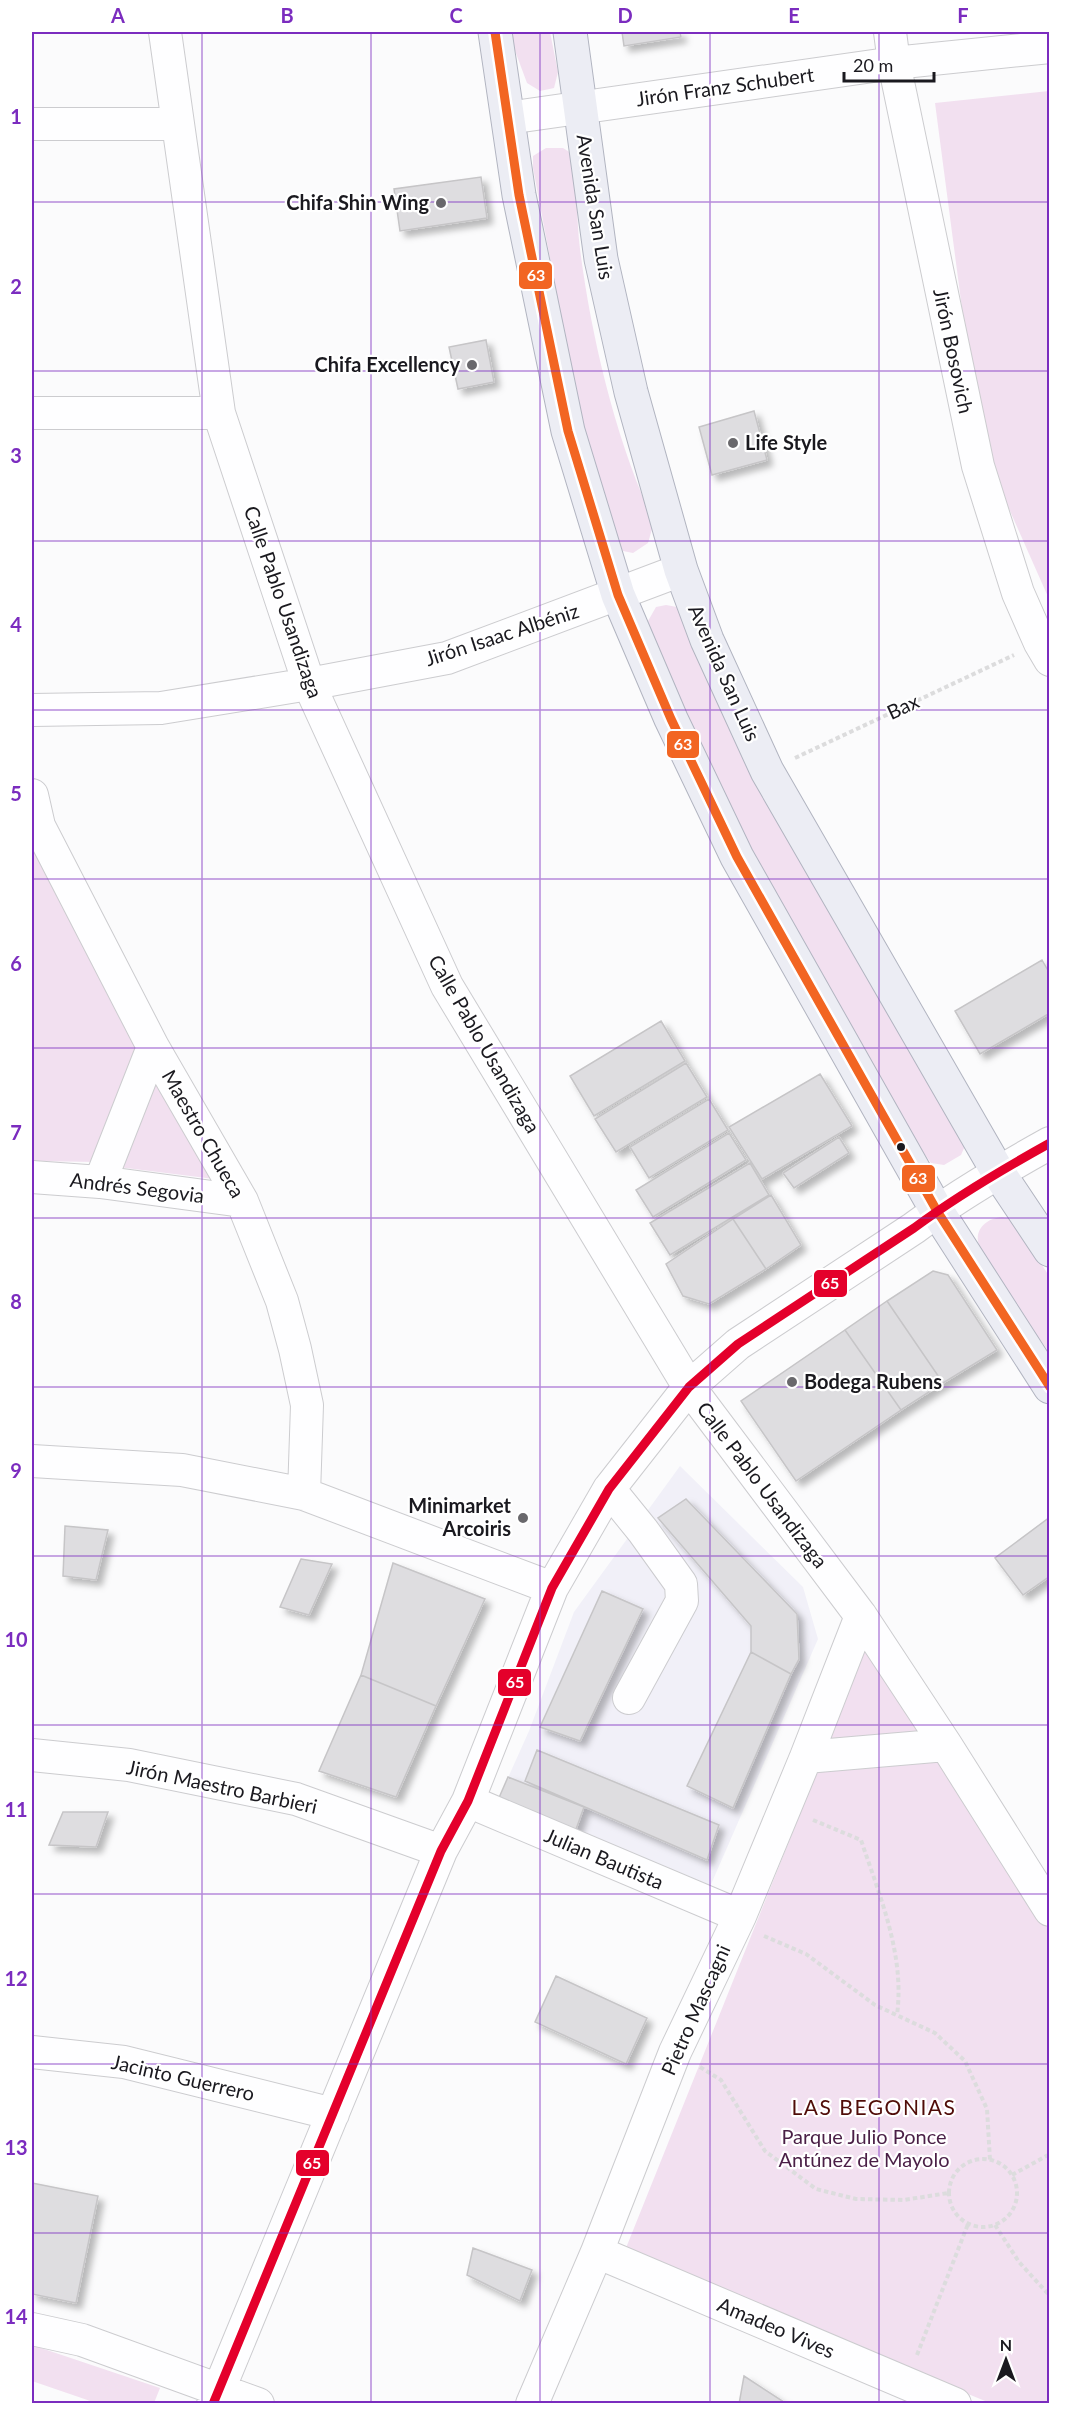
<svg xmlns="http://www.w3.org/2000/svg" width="1081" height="2435" font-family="Lato,sans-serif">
<defs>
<filter id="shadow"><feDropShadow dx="5.5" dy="5.5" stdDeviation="3" flood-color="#0004"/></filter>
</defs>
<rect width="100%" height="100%" fill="#fbfbfc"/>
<path fill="#f1f0f8" d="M680,1466L803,1587L818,1639L709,1889L498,1800L529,1731L574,1612Z"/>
<path fill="#f2e0f0" d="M512,32H550L558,72L554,88L540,91L527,83L514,48Z
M1049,91V599L991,468L966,339L935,103Z
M546,148H563L571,153C578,184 576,217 580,249C591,336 616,442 654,522L648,543L633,553L623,551L617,543L583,433L533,168V156Z
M666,605L677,607L683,614L965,1146L961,1155L944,1165L931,1163L920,1148C854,1033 786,918 726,799C696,741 664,684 648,621L656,607Z
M32,834L141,1047L97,1162L32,1161Z
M155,1065L230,1181L118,1167Z
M1002,1217L1013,1219L1049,1276V1352C1033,1329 981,1265 978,1241C976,1227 989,1218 1002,1217Z
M858,1642L930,1740L823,1750Z
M940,1758L1049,1930V2403H990L624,2253L818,1769Z
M32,2345L160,2388L154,2403L99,2404L32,2381Z"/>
<path fill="#dedde0" stroke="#c6c5c7" stroke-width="1.5" filter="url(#shadow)" d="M622,32H680L681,37L624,46Z
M481,177L487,218L400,231L394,189Z
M486,340L494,382L458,389L449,347Z
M754,411L767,460L712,475L699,427Z
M1042,960L1050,974V1013L980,1054L955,1011Z
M661,1021L685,1061L594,1116L570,1076Z
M686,1063L707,1097L616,1152L595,1119Z
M820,1074L852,1126L762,1179L729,1127Z
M709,1099L728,1130L649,1178L630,1147Z
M729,1133L746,1160L653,1217L636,1190Z
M839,1137L849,1153L794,1188L783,1173Z
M750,1163L769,1195L670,1255L650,1223Z
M771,1195L801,1245L766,1269L733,1219Z
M733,1219L766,1269L709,1304L683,1296L666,1264Z
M933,1271L948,1275L997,1350L943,1383L887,1301Z
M887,1301L943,1383L901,1410L845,1330Z
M845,1330L901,1410L796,1481L741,1401Z
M686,1499L797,1614L799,1659L791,1674L751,1652V1626L658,1518Z
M1050,1517V1576L1023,1595L995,1558Z
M65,1526L108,1530L96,1580L63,1576Z
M301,1559L332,1564L309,1615L280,1607Z
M393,1563L485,1599L436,1706L361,1675Z
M602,1591L643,1609L580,1741L540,1727Z
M751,1652L791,1674L733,1808L687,1786Z
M361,1675L436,1706L396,1797L319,1771Z
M537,1750L719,1825L707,1860L525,1781Z
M508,1777L584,1807L575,1832L498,1800Z
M63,1812H108L96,1847L49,1845Z
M556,1976L647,2018L626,2064L535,2022Z
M32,2183L98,2196L76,2303L32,2294Z
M473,2248L532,2270L520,2301L467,2275Z
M744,2376L787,2404H739Z"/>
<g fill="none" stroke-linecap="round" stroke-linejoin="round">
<g stroke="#cccccf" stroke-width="34">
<path id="minor" d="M165,32L219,413L309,684L447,986L689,1387L861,1616L946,1745L1050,1910
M890,32L894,63L978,466L1018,593L1040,643L1050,660
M508,118L894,63L1050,47
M32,124H177
M32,413H219
M32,710L161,708L309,684L447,658L681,570
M32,795L39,826L153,1047L242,1201L282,1301L295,1349L307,1405L304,1494
M32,1177L100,1182L242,1201
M100,1182L153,1047
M32,1461L182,1470L304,1494L552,1588
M609,1489L643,1531L681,1584L682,1601L629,1698
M32,1755L129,1765L296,1799L441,1851
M806,1757L946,1745
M468,1801L740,1916
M32,2052L124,2062L333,2114
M597,2252L955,2404
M32,2329L82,2340L258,2404
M213,2404L441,1851L468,1801L552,1588L609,1489L689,1387L738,1344L914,1228C957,1196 1003,1169 1050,1143
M532,2404L597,2252L675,2052L740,1916L806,1757L861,1616"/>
</g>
<g stroke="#b1b4c0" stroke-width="35">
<path id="major" d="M495,32L519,195L568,431L618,595L671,719L737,857L937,1211L1050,1387
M570,32L601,259L631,392L681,570L707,640L767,771L998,1172L1050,1250"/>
</g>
<path stroke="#dcdcdd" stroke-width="4" stroke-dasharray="4.5 3" stroke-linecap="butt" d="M795,758L1014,655
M813,1820L861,1840C880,1897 905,1955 897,2015
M764,1936L806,1954L875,2005L935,2033L965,2061L987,2109L990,2160
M700,2067L721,2080L765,2151L816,2189L856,2199L904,2200L948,2193
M949 2193a34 34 0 1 1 68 0a34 34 0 1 1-68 0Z
M1012,2175L1050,2154
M995,2225L1019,2262L1050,2296
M917,2355L968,2224"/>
<use href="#minor" stroke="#fefeff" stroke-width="32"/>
<use href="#major" stroke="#ecedf4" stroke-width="33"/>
<g stroke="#fff" stroke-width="14">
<path id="bus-1" d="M495,32L519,195L568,431L618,595L671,719L737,857L937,1211L1050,1387"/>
</g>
<g stroke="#fff" stroke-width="14">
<path id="bus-2" d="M213,2404L441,1851L468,1801L552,1588L609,1489L689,1387L738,1344L914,1228C957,1196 1003,1169 1050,1143"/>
</g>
<use href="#bus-1" stroke="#f26522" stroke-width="9"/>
<use href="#bus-2" stroke="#e4002b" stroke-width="9"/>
</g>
<path fill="none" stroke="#7b2cbf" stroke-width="1.5" stroke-opacity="0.55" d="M202,32V2404M371,32V2404M540,32V2404M710,32V2404M879,32V2404M32,202H1050M32,371H1050M32,541H1050M32,710H1050M32,879H1050M32,1048H1050M32,1218H1050M32,1387H1050M32,1556H1050M32,1725H1050M32,1894H1050M32,2064H1050M32,2233H1050"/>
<g fill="#69686c" stroke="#fff" stroke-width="2">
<circle cx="441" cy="203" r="6"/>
<circle cx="472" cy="365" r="6"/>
<circle cx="733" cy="443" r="6"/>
<circle cx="792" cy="1382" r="6"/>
<circle cx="523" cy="1518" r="6"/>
</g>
<circle fill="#1a191f" stroke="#fff" stroke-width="2" cx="901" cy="1147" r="5"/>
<g text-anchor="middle" stroke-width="4.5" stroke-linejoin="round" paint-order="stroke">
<g font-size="20" fill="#1a191f" stroke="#fff">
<text transform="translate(725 87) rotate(-8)" y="7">Jirón Franz Schubert</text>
<text transform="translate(595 207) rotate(81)" y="7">Avenida San Luis</text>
<text transform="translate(953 351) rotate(78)" y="7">Jirón Bosovich</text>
<text transform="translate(283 602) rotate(71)" y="7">Calle Pablo Usandizaga</text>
<text transform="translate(502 635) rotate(-18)" y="7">Jirón Isaac Albéniz</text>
<text transform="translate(724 673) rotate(66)" y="7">Avenida San Luis</text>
<text transform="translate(903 707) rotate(-25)" y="7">Bax</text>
<text transform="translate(484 1044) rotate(60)" y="7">Calle Pablo Usandizaga</text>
<text transform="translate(203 1134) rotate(60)" y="7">Maestro Chueca</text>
<text transform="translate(137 1188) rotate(7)" y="7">Andrés Segovia</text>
<text transform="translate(762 1485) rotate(53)" y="7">Calle Pablo Usandizaga</text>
<text transform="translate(222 1787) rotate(12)" y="7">Jirón Maestro Barbieri</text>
<text transform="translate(604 1859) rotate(23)" y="7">Julian Bautista</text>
<text transform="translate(696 2010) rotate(-66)" y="7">Pietro Mascagni</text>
<text transform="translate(183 2078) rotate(13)" y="7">Jacinto Guerrero</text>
<text transform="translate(776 2328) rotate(23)" y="7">Amadeo Vives</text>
</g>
<g font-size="20" font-weight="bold" fill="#1a191f" stroke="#fff" text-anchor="end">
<text x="429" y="210">Chifa Shin Wing</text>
<text x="460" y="372">Chifa Excellency</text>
<text x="745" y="450" text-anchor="start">Life Style</text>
<text x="804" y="1389" text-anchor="start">Bodega Rubens</text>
<text x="511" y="1513">Minimarket<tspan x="511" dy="23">Arcoiris</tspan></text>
</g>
<g font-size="20" fill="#4a1f46" stroke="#fff">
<text x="864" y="2144">Parque Julio Ponce<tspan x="864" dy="23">Antúnez de Mayolo</tspan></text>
</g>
<g font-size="21" letter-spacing="1.5" fill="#500c08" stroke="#fff">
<text x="874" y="2115">LAS BEGONIAS</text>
</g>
</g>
<g stroke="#fff" stroke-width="2">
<rect x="518" y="261" width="35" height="29" rx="6" fill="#f26522"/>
<rect x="666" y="730" width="34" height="29" rx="6" fill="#f26522"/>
<rect x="901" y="1164" width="35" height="29" rx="6" fill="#f26522"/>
<rect x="813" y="1269" width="35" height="29" rx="6" fill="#e4002b"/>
<rect x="497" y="1668" width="35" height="29" rx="6" fill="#e4002b"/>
<rect x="295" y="2149" width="35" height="28" rx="6" fill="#e4002b"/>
</g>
<g font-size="16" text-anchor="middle" font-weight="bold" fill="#fff">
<text x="536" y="281">63</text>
<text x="683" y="750">63</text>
<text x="918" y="1184">63</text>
<text x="830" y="1289">65</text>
<text x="515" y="1688">65</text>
<text x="312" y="2169">65</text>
</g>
<rect width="1081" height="2435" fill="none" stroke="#ffffff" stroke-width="66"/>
<g transform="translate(1006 2360)" stroke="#ffffff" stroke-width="4.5" paint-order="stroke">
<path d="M0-4.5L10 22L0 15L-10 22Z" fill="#1a191f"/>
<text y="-9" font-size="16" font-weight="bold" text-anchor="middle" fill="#1a191f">N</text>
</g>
<path d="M844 72v9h90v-9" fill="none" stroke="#1a191f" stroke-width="3"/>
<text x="853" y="72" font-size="18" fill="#1a191f" stroke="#ffffff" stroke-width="4.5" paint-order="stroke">20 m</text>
<rect x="33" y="33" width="1015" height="2369" fill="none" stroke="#7b2cbf" stroke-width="2"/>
<g font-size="20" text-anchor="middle" font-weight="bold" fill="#7b2cbf">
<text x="118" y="23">A</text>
<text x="287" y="23">B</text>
<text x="456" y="23">C</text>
<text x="625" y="23">D</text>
<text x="794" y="23">E</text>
<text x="963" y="23">F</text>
<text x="16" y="124">1</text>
<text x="16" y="294">2</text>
<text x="16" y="463">3</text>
<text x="16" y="632">4</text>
<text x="16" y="801">5</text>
<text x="16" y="971">6</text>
<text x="16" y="1140">7</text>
<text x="16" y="1309">8</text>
<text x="16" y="1478">9</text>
<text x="16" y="1647">10</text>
<text x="16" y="1817">11</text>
<text x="16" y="1986">12</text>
<text x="16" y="2155">13</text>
<text x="16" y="2324">14</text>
</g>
</svg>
